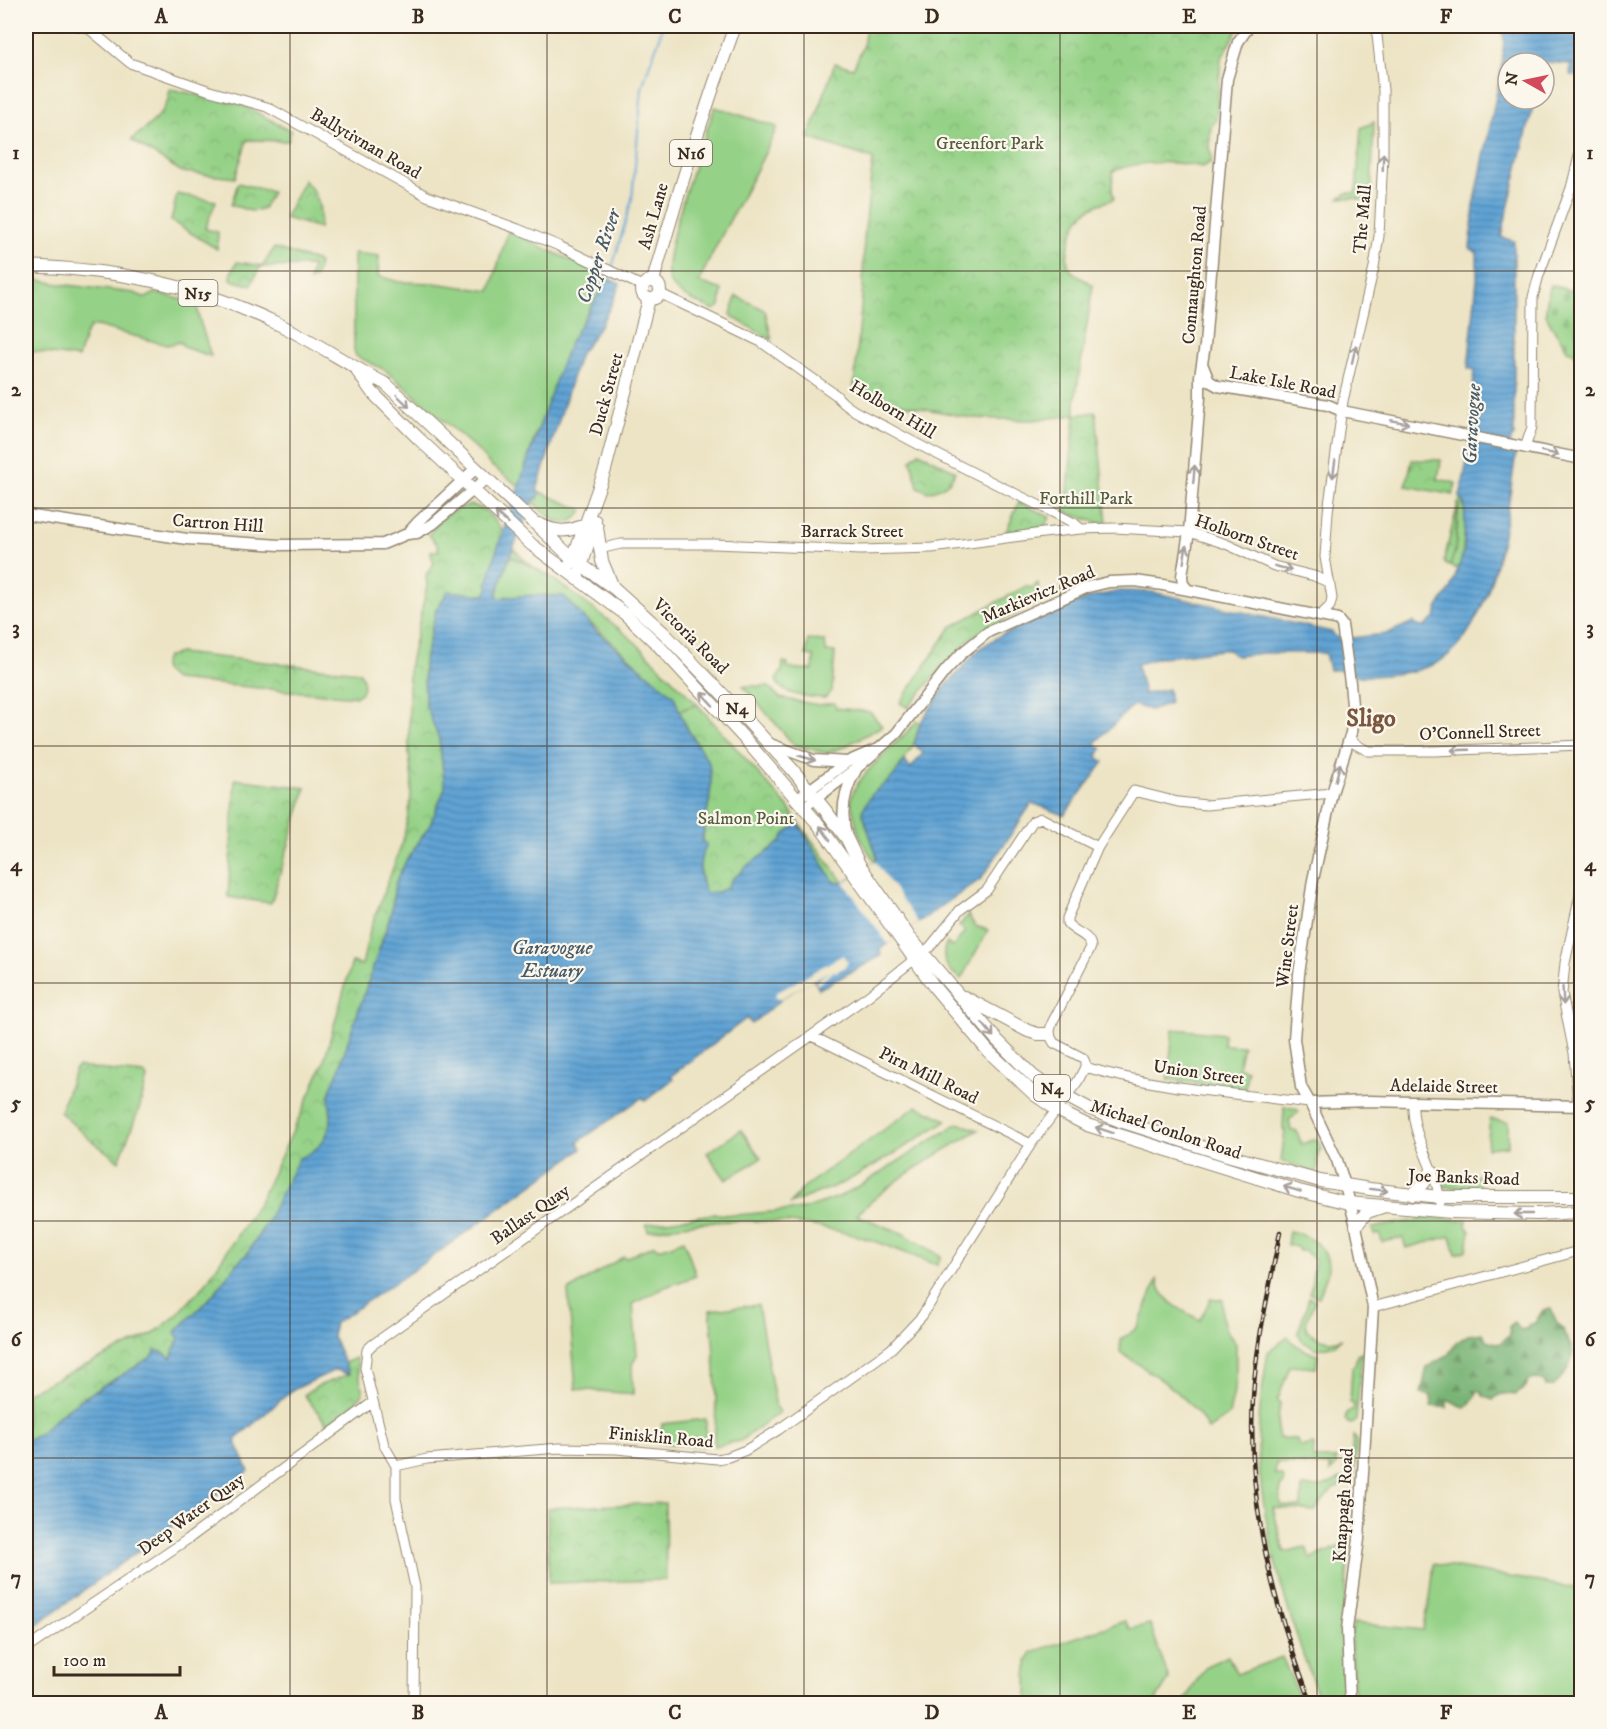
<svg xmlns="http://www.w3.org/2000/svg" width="1607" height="1729" font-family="'IM FELL DW Pica',serif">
<defs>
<pattern id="forest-firs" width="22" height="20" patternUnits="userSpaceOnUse" patternTransform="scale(1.5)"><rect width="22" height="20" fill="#78b474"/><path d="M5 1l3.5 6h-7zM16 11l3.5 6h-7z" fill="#64935f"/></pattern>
<pattern id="cemetery-stones" width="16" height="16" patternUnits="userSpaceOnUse" patternTransform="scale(1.5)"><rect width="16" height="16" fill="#95d287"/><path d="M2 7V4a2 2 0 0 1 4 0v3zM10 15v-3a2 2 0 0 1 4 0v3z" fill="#81b474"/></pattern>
<pattern id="park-crowns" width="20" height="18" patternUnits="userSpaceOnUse" patternTransform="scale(1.5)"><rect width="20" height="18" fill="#95d287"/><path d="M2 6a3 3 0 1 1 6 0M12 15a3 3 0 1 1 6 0" fill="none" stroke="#81b474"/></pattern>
<pattern id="water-rules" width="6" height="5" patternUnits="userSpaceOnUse" patternTransform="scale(1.5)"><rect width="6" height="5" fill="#5fa3d4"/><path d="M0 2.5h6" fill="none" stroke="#5085ab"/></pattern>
</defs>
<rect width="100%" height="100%" fill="#fbf7ec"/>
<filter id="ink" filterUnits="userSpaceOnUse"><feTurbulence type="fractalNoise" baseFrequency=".0167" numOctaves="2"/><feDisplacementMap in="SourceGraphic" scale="12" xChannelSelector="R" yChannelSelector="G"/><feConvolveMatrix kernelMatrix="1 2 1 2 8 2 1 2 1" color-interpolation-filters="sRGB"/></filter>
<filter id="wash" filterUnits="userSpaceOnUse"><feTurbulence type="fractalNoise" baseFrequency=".008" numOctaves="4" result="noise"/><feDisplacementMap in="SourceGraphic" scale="24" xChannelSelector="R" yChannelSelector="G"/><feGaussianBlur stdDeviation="1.35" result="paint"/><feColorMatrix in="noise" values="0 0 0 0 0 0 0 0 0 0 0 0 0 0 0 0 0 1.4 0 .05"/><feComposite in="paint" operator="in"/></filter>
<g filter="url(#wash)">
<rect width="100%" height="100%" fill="#ede4c5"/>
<path fill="#95d287" stroke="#687e52" stroke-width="1.5" d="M715,107L777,127C754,181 722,229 699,282L722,290L720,306L714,310C700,303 675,296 669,280C660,254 704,138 715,107Z
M1374,122L1371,202L1355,198H1339L1347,193H1356L1361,128Z
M508,231L602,275L603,287L581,324L534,439L519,486L490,465L475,448L385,370L356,356L354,350V253L379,256L378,276L399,282L434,283L490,291Z
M34,279L59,284L134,293L146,298L155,293L197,303L199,318L211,356L186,348L180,342L167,345L97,326L91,327L86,333L78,358L26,350V282Z
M736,296L765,310L772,340L734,318L731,314Z
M540,492L583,510C566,536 549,517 533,502L536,498H538Z
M1460,497C1469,511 1463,553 1459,569L1450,566L1455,550Z
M510,556L548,575L616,626L635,642L697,704L679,711L673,696L580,614L507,596L499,599L497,594Z
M808,640L825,641L826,652H835L832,691L825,698C810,697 782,697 776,680L782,671L783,662L788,663L787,668L813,670L814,656L806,655Z
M743,686H768L780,698L818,705L835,703L836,708L870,712L882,726L844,747L826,753L794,745Z
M917,721L920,723L914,744L893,777L872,794L862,811L877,857L875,861C863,845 859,838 855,819C854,813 851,806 851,800C852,778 902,740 917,721Z
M798,823H799L844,883L834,882Z
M968,915L975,926L988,930L961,979C949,971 938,958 947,943L953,947L965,931L959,926Z
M1173,1029L1224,1034L1223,1045L1243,1046L1238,1067L1247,1070L1245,1090L1168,1079Z
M917,1106L947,1120L897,1152L845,1182L790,1204L804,1187Z
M1284,1106L1296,1109L1299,1112L1289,1120L1291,1131H1297L1301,1144L1317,1139L1322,1150L1317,1152L1319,1157L1316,1159L1318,1163L1317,1173L1281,1161L1285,1131L1283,1130Z
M1490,1119L1508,1122V1146L1487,1148Z
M958,1123L978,1130C936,1156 892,1179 857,1215L904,1234L941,1256L937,1265C917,1258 897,1249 876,1242C803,1217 723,1215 648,1231L646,1224L714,1214L737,1215L804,1209L839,1197L866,1182Z
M741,1130L761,1158L726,1180L707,1153Z
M1481,1175L1478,1189L1445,1187L1442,1181Z
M1428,1218L1467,1220L1466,1226L1470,1231L1467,1250L1456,1254L1451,1236L1406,1248L1403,1238L1382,1242L1380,1234L1374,1235L1372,1228Z
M1289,1231C1309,1235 1333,1249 1327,1274C1325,1281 1322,1289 1319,1297L1310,1294L1315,1260L1305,1251H1299L1297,1247L1287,1245Z
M684,1240L696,1276L665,1287L633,1304L637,1355L632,1365L633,1394L576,1389L568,1291L624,1256L625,1258L654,1245L658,1248H663Z
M1157,1280C1162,1302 1182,1310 1200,1320L1211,1298L1223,1300L1222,1317L1226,1331L1236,1344V1381L1229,1415L1208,1430C1194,1397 1149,1372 1120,1352L1121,1340L1138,1327Z
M1309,1298L1315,1300L1306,1323L1307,1331C1318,1338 1330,1345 1342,1338L1335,1345L1318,1349L1303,1342L1298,1333Z
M758,1305L776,1408L780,1412L740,1441L714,1446C718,1398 715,1358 710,1310Z
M1288,1337C1297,1347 1305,1352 1318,1354L1316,1368L1290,1366L1277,1402L1280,1403L1277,1429L1279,1438L1296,1439L1300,1447L1312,1444L1314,1445L1313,1459H1336V1466L1330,1472V1466L1276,1463L1275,1475H1281L1284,1478L1283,1484L1280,1487L1281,1504L1284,1506L1301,1507L1302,1487H1323L1338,1480L1350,1478L1353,1436L1357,1440L1353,1483C1331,1486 1328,1494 1315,1511L1273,1508L1284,1552L1306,1547L1310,1559L1350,1542L1342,1630L1346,1703H1321C1292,1628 1266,1547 1259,1466C1256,1428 1262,1389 1268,1352Z
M1362,1353L1356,1420L1352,1424L1348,1423L1345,1419L1347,1412L1353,1411L1354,1404L1350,1403L1352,1368L1355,1365L1357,1355Z
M706,1419L705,1446L660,1443L662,1424Z
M1434,1564L1581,1589V1703H1355L1351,1639L1353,1623L1423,1630L1430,1599Z
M1125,1621L1130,1629L1150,1624L1169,1679L1154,1703H1027V1661L1032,1652Z
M1228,1656L1237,1674L1282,1657L1302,1703H1183L1206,1666Z"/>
<path fill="url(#forest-firs)" stroke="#5a6f49" stroke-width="1.5" d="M1551,1309L1557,1323L1563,1328C1564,1338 1567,1338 1571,1346C1577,1361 1563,1376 1554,1386H1545L1543,1380L1535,1379L1528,1381L1526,1388L1515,1395C1506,1393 1500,1392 1493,1400L1484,1397L1481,1392L1474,1391L1477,1394L1466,1408L1447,1399V1408L1432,1406L1431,1396L1421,1393L1427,1367L1448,1355L1456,1343L1468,1335L1483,1333L1486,1340L1499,1344L1510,1335L1509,1327L1513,1322L1521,1330L1529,1327L1528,1325L1535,1323L1543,1310Z"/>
<path fill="url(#cemetery-stones)" stroke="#687e52" stroke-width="1.5" d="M1551,285L1581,293V360L1571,351L1567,350C1550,318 1539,325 1551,285Z"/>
<path fill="url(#park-crowns)" stroke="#687e52" stroke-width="1.5" d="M866,26H1240L1221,59L1216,120L1211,125L1209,149L1212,156L1211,162L1203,167C1171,161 1143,160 1113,171L1112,189L1114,199C1105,202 1091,206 1084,213C1074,223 1062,257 1070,269C1075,276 1086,281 1093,285L1075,401V415L1096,412L1107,522L1098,523L1063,511L1068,491L1075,415L1033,420L970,418L893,402L854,387L863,285L864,238L873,159L809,138L835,63L853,68L863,47Z
M170,89L241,104L291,131L288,141L247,140L235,178L182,172L131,140C149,126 168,113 170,89Z
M304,180C319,195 322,208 319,228L285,218Z
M238,183L272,192L263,209L251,211L231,205Z
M177,194L216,201L205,229L218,232L217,249L171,221Z
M274,248L316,261L319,264L315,278L309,281L312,266L260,267L251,285L234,281L231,279V273L237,262L263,266Z
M919,452L955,471C952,483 940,489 928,492L918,487L911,460Z
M1412,460H1441L1438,479L1456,483L1453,495L1406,486Z
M1019,502L1050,517L1045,527L1006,532Z
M1458,503L1455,550L1450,566L1445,564L1444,561Z
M472,505C495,511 501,531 513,548C518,555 527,561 534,567L517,558L496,552L490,585L485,596L448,592L436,610L424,662L425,703L439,739L445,788L430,825L406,861L395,884L391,914L379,950L342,1059L340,1070L330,1092L331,1125L321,1145L308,1155L247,1254L236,1264L213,1295L175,1332L179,1338L171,1358L163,1352L155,1351L154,1355C127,1373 97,1388 70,1407C53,1418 46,1433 26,1441V1393L153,1334L177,1315L206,1283L259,1202L302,1112L323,1064L352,962L362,965L370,930L403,841L410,806L412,780L409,754V668L427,586L426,575L434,563L430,551H439L437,544L429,535C438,519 455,507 472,505Z
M1038,583L1040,601L973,636L944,665L908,708L900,703L951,627L1026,586L1031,588Z
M179,653L359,672C366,681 365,690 356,697L174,680L164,671L163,665L166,657Z
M697,704L788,807L799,823L781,842L743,869L742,872L733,878L727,888L718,892L706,893L703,889L699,864L710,796L711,783L709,763L685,725L679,711Z
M235,779L306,788L271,903L228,897Z
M78,1067L144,1074L147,1078L140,1106L119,1161L88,1138L60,1112L75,1069Z
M356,1358L363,1394L352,1406L327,1424L304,1395L318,1386L349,1374L344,1363Z
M665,1503L666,1580L549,1583L547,1508Z"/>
<path fill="url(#water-rules)" stroke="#4d6679" stroke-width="1.5" d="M1502,26H1581V77L1570,75L1571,64L1544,62L1508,63V99H1535L1501,237L1514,241V436L1511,439L1510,449L1516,452C1508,510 1494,645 1427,667C1411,673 1377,677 1359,676C1355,676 1352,672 1347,671C1342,669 1335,670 1329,670L1325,653H1263L1236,656L1228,650H1221L1158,658L1137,664L1144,694L1168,689L1170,703L1150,710L1133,705L1095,743L1102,749L1097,757L1104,762L1064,815L1032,803L981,879L880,949L881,956L819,989L813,979L780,999V1001L751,1024L747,1018L671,1076L673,1079L645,1101L643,1097L578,1142L582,1149L415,1269L335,1323L332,1335L349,1374L335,1370L291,1391L235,1440L249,1471L26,1632V1441C46,1433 53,1418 70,1407C97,1388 127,1373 154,1355L155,1350L163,1352L171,1358L179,1338L175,1332L213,1295L236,1264L247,1254L265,1225L299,1158C317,1152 332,1136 331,1115C330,1107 328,1099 330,1091C333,1080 340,1072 342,1059L379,950L391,914L395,884L406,861L430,825L445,788L439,739L425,703L424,662L436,610L448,591L485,595L489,586L487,584L496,552L559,370L570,342L603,287L602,275L620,284C610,310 598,333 580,353L537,490L540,492L538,499L536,498L533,502L507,563L497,594L498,598L533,595L564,596L595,630L674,696L685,725L709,763L711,783L710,796L702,841L706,844V847C698,860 698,878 706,893L718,892L727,888L733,878L742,872L743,869L781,842L784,835L798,823L834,882L844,883L875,861L877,857L862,811L872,794L893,777L904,761L911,768L923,753L914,744L920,723L945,687L980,648L1001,635L1072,604L1096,596L1120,591L1152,592L1332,632L1336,637L1351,638L1386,634L1413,622L1417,626L1424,627L1436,616L1438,607L1451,589L1464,552L1465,518L1464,503L1460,497L1471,441L1474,369H1468L1477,279V253L1470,248L1474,206L1501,71L1504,40Z"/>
<path fill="#ede4c5" d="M875,861L918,923L888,944L844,883Z
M843,955L848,963L845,965V967L836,972L834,971L817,985L815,982L829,971L780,999L775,996L776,993Z"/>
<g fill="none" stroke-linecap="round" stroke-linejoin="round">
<path stroke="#5fa3d4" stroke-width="2" d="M612,268L632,199L642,88L650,63L659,40L662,26"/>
</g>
</g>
<g filter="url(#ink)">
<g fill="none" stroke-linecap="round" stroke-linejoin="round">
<g stroke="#948772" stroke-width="11">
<path id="tertiary" d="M78,26L88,28L130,63L210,91L267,107L427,196L518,229L559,246L642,286
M659,293L761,342L836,395C847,410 869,418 886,427C947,461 1011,491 1074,523L1081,529
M1525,448L1532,427L1533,297L1539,275L1571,188L1582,144
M599,549L621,544H714L861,550L932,548L1043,533L1081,529L1114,528L1189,532L1226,544L1274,566L1314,576L1328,582
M1320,616L1330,606L1332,598L1325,557L1328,512L1343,401L1374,267L1379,236L1383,157V90L1376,26
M1349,737L1355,744L1368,751H1434L1582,745
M1582,886L1565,963L1562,993L1574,1053L1578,1106L1582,1115
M812,1036L1031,1144
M1085,1067C1159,1089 1234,1093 1310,1103
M1413,1103C1411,1138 1437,1168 1440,1203
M1373,1307L1582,1250
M396,1466L427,1459L559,1448L617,1449L717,1459L728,1457L746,1450L778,1430L873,1362L891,1349L922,1316L1031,1144L1078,1081L1085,1067V1062L1083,1058L1054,1043L1049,1034L1052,1023L1091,947C1090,934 1074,933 1067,923V918L1098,847L1134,791L1178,802L1206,805L1332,793
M396,1466L384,1445L379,1425L365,1368L367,1350L372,1345L868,996L930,947L960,910L987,890L1033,821L1041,818L1098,847
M396,1466V1499L415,1587L414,1704
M26,1649L191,1537L373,1402"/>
</g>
<g stroke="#948772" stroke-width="13">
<path id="secondary" d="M1203,366L1209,381L1218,386L1328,405L1342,411L1582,459
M26,515L187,539L280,545L383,544L407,534L417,533L433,524L486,479
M407,534L417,523L475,469
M1188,590L1183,584L1182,576L1189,532L1200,398V376L1205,345L1227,79L1238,42L1249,26
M770,744L814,760L847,762
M796,800L847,762L875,750
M803,808L858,767L896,734L946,670L962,653L988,632L1088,587L1109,582L1135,581L1163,585L1330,618L1338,620L1342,625L1350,683L1353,716L1351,733L1332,793L1313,880L1299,974L1294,1039L1301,1087L1310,1103L1337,1160L1345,1185L1356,1226L1373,1307L1359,1539L1347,1629L1350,1704
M847,838C840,814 843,792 856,770
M1310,1103L1369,1101L1582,1106"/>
</g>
<g stroke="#948772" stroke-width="14">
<path id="trunk" d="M26,266C116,270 191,283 274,322C313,340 348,365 386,384L573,559L614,588L665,634L733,705L792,769L826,811L847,839L859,864L910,938L997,1040L1033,1076L1047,1086L1088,1108L1120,1121L1227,1155L1320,1181L1370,1189L1439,1197H1582
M642 290a9 9 0 1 1 18 0a9 9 0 1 1-18 0Z
M653,281C677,195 704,110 735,26
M358,372L372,392L419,439L532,545L625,614L658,645L744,738L819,825L935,988L988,1051L1035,1095L1057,1110L1087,1125L1299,1191L1349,1203L1451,1212L1537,1214L1582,1212
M539,524C556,533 571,533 587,523
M597,527L602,561L612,585
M569,565L573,559L605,470L649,299
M580,571L595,521
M964,997L1028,1031L1038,1034H1049
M1413,1195L1423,1184L1432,1171
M1356,1226L1367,1212L1382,1207"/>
</g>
<use href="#tertiary" stroke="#fff" stroke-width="9"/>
<use href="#secondary" stroke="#fff" stroke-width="10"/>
<use href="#trunk" stroke="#fff" stroke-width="12"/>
<g stroke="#3b2a1e" stroke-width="4.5">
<path id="rail" d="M1280,1232C1270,1287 1256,1342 1253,1398C1247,1504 1273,1606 1312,1704"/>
</g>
<use href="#rail" stroke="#fbf7ec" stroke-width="2" stroke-dasharray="7" stroke-linecap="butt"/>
</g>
<defs><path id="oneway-shaft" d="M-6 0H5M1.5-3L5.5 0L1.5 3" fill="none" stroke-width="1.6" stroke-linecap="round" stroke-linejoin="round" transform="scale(1.5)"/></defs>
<g stroke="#a79f9a">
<use href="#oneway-shaft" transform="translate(1383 162) rotate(-88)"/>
<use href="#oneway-shaft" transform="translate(1354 354) rotate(-77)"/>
<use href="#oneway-shaft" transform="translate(403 401) rotate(44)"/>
<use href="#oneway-shaft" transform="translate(1400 422) rotate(11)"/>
<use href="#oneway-shaft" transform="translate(1550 453) rotate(13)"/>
<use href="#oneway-shaft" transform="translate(1334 469) rotate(98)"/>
<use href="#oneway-shaft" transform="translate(1194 474) rotate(-85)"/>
<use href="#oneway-shaft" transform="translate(502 518) rotate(-138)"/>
<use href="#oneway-shaft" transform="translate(1185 554) rotate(-81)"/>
<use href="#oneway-shaft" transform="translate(1283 568) rotate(14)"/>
<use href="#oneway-shaft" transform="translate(707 699) rotate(-133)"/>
<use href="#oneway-shaft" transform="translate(1460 750) rotate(178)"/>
<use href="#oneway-shaft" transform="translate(807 758) rotate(16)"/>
<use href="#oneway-shaft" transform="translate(1338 772) rotate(-75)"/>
<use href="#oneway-shaft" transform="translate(825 833) rotate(-126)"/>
<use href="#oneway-shaft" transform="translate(1563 996) rotate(87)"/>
<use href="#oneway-shaft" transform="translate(988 1030) rotate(51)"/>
<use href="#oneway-shaft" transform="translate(1104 1130) rotate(-162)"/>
<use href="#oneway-shaft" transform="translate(1292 1189) rotate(-163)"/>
<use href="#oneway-shaft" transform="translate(1379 1190) rotate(7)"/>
<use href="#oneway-shaft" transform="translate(1523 1214) rotate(-180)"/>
</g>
</g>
<path fill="none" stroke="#3b2a1e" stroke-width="1.5" stroke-opacity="0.55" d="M290,26V1704M547,26V1704M804,26V1704M1060,26V1704M1317,26V1704M26,271H1582M26,508H1582M26,746H1582M26,983H1582M26,1221H1582M26,1458H1582"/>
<g text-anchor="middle" stroke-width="4.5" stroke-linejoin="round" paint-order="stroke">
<g fill="#fbf7ec" stroke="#75685c" stroke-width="1.5">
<rect x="670" y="140" width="42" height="26" rx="4.5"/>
<rect x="178.5" y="280" width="39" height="26" rx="4.5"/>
<rect x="719" y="695" width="36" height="26" rx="4.5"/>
<rect x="1034" y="1075" width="36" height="26" rx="4.5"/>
</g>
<g font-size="16" font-weight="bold" fill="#3b2a1e">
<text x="691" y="159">N16</text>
<text x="198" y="299">N15</text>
<text x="737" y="714">N4</text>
<text x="1052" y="1094">N4</text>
</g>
<g font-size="18" fill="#3b2a1e" stroke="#fbf7ec">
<text transform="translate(366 143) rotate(30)" y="6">Ballytivnan Road</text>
<text transform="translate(653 216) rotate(-74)" y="6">Ash Lane</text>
<text transform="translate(1362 219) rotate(-85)" y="6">The Mall</text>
<text transform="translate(1194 275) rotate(-85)" y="6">Connaughton Road</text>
<text transform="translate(1283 382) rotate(11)" y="6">Lake Isle Road</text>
<text transform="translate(606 394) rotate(-75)" y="6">Duck Street</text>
<text transform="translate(893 409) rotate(31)" y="6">Holborn Hill</text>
<text transform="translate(218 523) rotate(4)" y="6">Cartron Hill</text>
<text x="852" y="537">Barrack Street</text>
<text transform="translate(1247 537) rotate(19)" y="6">Holborn Street</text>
<text transform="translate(1038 594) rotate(-23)" y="6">Markievicz Road</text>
<text transform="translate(691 636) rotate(45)" y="6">Victoria Road</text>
<text transform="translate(1480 732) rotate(-2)" y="6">O'Connell Street</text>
<text transform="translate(1287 946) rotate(-83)" y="6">Wine Street</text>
<text transform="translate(1199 1072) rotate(8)" y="6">Union Street</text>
<text transform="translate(929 1075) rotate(26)" y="6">Pirn Mill Road</text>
<text transform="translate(1444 1086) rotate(1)" y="6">Adelaide Street</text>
<text transform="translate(1166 1129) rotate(18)" y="6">Michael Conlon Road</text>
<text transform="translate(1464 1177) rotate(2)" y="6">Joe Banks Road</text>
<text transform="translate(530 1214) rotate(-35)" y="6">Ballast Quay</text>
<text transform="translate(661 1437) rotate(5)" y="6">Finisklin Road</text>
<text transform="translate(1343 1505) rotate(-86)" y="6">Knappagh Road</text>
<text transform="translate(191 1514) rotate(-36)" y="6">Deep Water Quay</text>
</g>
<g font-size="18" fill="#565c3e" stroke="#fbf7ec">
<text x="990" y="149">Greenfort Park</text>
<text x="1086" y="504">Forthill Park</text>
<text x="746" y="824">Salmon Point</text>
</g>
<g font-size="20" font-style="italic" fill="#495a67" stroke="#fbf7ec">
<text transform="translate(598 256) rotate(-71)" y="7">Copper River</text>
<text transform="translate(1471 424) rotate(-87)" y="7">Garavogue</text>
<text x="552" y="954">Garavogue<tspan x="552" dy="23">Estuary</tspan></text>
</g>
<g font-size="24" font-weight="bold" fill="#7b563e" stroke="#fbf7ec">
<text x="1371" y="726">Sligo</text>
</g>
</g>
<rect width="1607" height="1729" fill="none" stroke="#fbf7ec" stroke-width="66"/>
<g transform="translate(1526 81) rotate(279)"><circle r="28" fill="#fbf7ec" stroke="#aea59a" stroke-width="1.5"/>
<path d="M0-4.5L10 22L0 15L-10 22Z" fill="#d1495b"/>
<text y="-9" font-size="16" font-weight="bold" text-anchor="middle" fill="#3b2a1e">N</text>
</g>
<path d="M54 1666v9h126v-9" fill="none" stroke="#3b2a1e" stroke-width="3"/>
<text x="63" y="1666" font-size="18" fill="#3b2a1e" stroke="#fbf7ec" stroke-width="4.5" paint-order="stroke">100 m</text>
<rect x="33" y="33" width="1541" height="1663" fill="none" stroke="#3b2a1e" stroke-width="2"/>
<g font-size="20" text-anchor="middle" font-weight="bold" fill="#3b2a1e">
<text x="161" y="23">A</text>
<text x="418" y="23">B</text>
<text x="675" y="23">C</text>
<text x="932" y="23">D</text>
<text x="1189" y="23">E</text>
<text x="1446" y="23">F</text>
<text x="16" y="159">1</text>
<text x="1590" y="159">1</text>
<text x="16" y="396">2</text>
<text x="1590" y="396">2</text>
<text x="16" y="634">3</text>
<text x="1590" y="634">3</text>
<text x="16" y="871">4</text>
<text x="1590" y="871">4</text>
<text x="16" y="1109">5</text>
<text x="1590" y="1109">5</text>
<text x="16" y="1346">6</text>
<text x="1590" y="1346">6</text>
<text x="16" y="1584">7</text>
<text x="1590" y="1584">7</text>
<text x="161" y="1719">A</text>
<text x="418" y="1719">B</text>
<text x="675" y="1719">C</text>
<text x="932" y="1719">D</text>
<text x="1189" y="1719">E</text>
<text x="1446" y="1719">F</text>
</g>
</svg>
